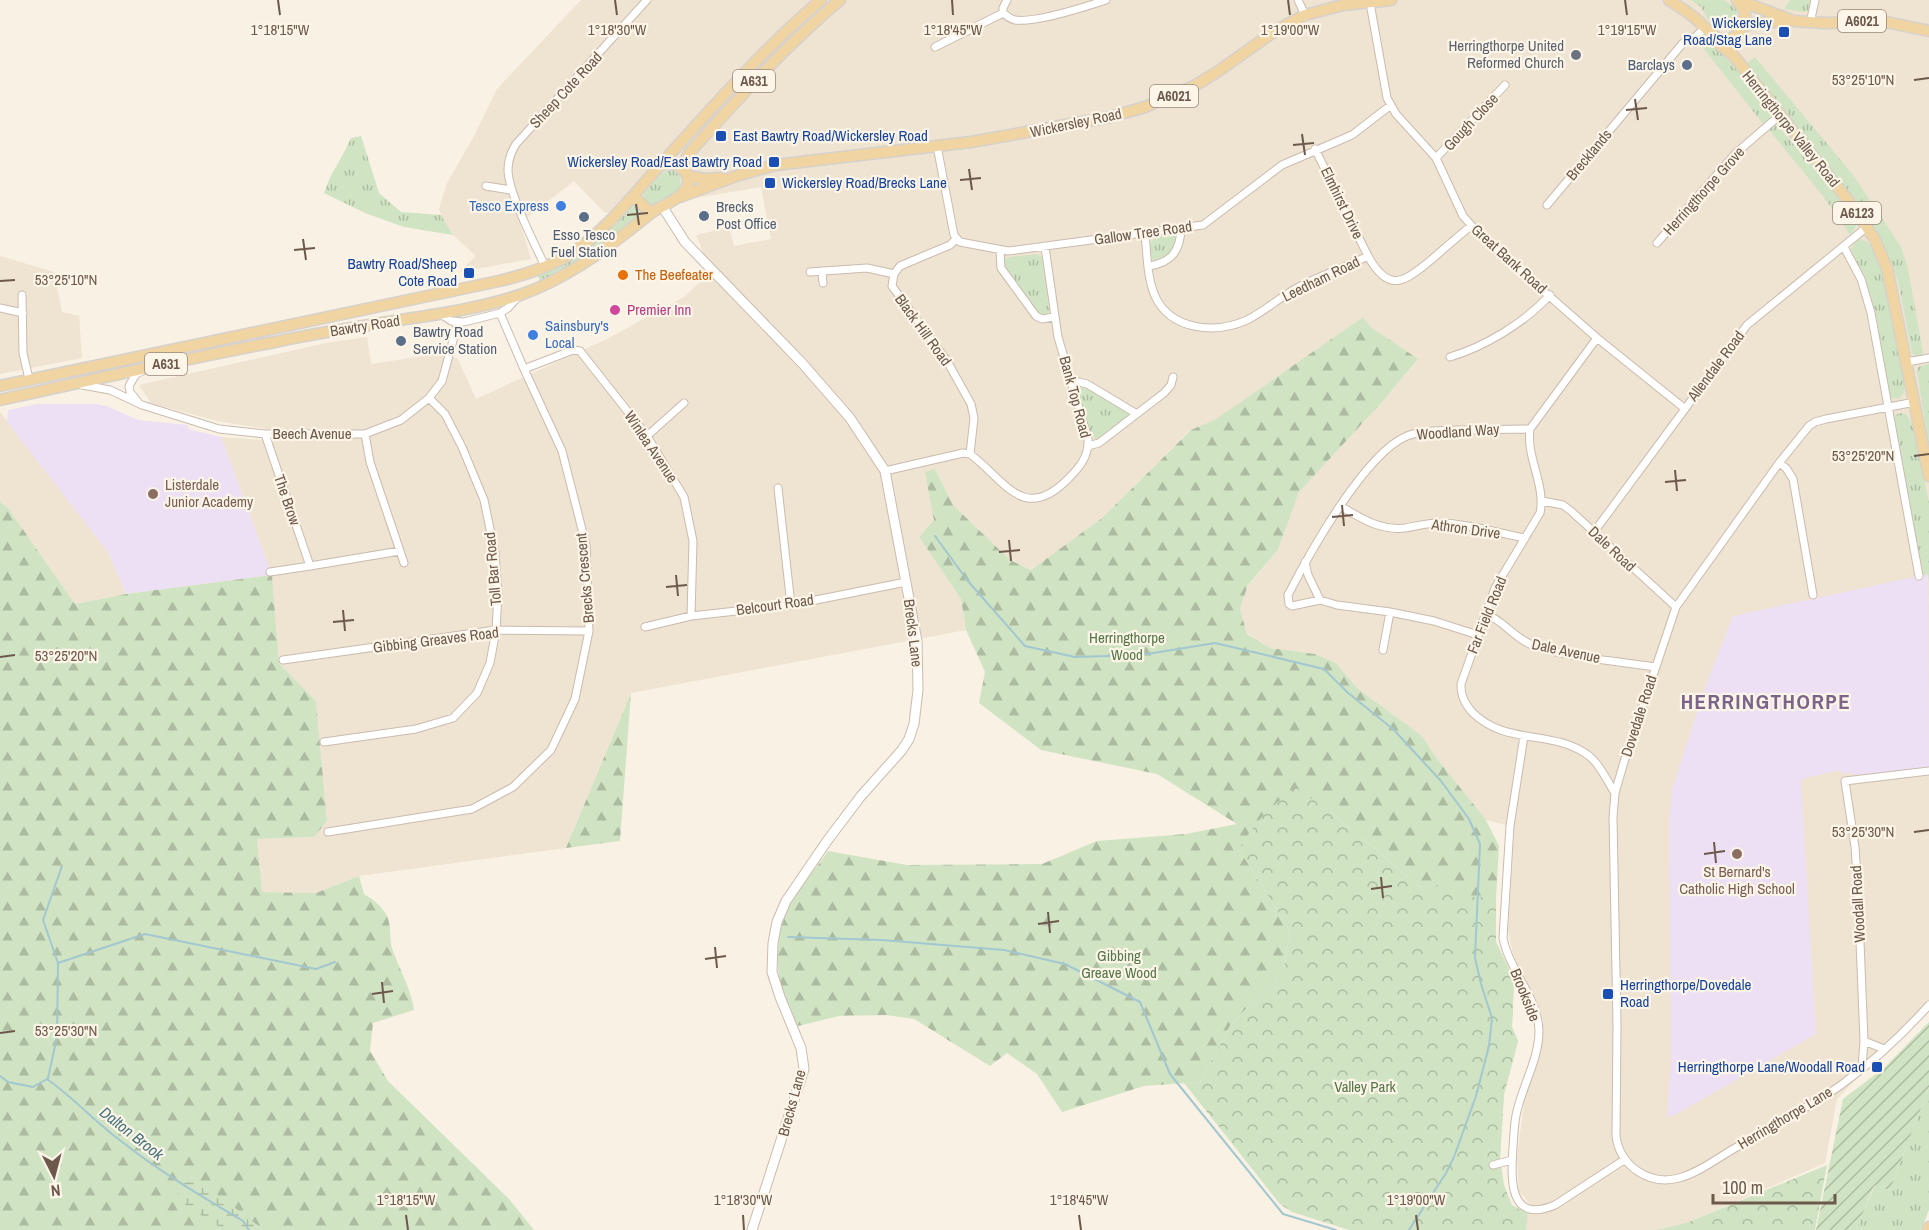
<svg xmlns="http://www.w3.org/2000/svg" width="1929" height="1230" font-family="'Archivo Narrow',sans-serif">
<defs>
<pattern id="grass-tufts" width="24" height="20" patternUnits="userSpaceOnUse" patternTransform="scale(1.5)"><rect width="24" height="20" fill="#d0e4c3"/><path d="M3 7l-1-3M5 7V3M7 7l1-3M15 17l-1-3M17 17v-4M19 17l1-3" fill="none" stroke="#adbca1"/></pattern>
<pattern id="forest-firs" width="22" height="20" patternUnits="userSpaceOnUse" patternTransform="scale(1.5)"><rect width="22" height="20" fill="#d0e4c3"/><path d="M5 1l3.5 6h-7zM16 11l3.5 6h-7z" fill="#adbca1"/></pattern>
<pattern id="wetland-marsh" width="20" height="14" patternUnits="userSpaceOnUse" patternTransform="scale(1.5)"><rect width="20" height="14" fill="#d0e4c3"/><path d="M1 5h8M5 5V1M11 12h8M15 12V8" fill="none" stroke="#adbca1"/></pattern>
<pattern id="park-crowns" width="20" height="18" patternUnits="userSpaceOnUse" patternTransform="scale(1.5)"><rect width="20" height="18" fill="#d0e4c3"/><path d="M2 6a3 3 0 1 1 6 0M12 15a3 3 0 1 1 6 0" fill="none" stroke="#adbca1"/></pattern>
<pattern id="garden-furrows" width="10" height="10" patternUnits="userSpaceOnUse" patternTransform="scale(1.5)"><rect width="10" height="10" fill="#d0e4c3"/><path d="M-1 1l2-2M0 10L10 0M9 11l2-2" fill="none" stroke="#adbca1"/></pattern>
</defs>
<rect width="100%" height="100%" fill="#f9f1e3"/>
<path fill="#efe3d2" d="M581,0H1929V1004L1837,1099L1825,1163L1686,1223L1656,1230H1526L1529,1203L1519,1191L1517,1158L1524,1102L1542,1043L1543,1021L1538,1004L1513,954L1508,930L1514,827L1486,820L1435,756L1422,736L1357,688L1336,663L1315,654L1270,648L1247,633L1240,609L1248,586L1278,550L1299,492L1384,400L1418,360L1372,328L1363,317L1216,419L1190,430L1102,518L1031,570L1010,560L953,505L935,469L934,520L919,537L961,599L966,630L631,693L566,848L359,876L316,893L262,892L257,839L314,837L327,821L316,701L279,663L272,575L221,437L279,441L274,430L217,421L151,403L139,385L326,343L367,337L371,364L443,353L458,359L476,399L605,340L684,297L711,272L696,235L729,227L734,246L771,239L761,187L605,213L574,181L520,223L531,259L459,272L476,256L453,235L441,215L439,209L447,183L473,138L497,89Z
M0,256L54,272L62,312L79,316L82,358L0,374Z
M0,412L108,552L126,594L75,604L8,508L0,502Z"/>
<path fill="#ede0f5" d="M37,404H96L107,406L138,420L188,425V429L221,437L272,575L126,594L108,552L7,422L8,410Z
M1928,574L1929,768L1854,775L1850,772L1843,774L1839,770L1801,779L1816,1034L1673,1116L1667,1117L1671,1061L1669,821L1672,790L1704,690L1733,616Z"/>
<path fill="url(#grass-tufts)" d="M1691,0H1724L1736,8C1743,27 1725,28 1711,24L1701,7Z
M1790,0H1810L1809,10L1804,12L1784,9Z
M1702,38C1716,42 1769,103 1771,117L1764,125L1696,39Z
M1755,57L1853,175L1901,247L1908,269L1924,358H1918L1912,353L1898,281L1879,235L1855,199L1746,64Z
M1775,125L1778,126L1856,219L1857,225L1850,235L1823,196L1769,130Z
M361,136L379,193L401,212L441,215L453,235L404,227L365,213L324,193C330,173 343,157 351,138Z
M671,170C682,174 682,180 679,190C670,196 659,207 647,205L644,198V192L661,173Z
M634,202L643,212C614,241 577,265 540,281L537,274Z
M1173,234L1177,237C1176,249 1166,262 1153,260C1144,239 1155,236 1173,234Z
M1861,239C1889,246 1901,361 1905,388L1903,394L1899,399L1892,398L1889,395L1876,314L1868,287L1851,249L1857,240Z
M1037,254L1042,257L1049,310L1047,315L1042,316L1038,314L1005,267V259L1009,257Z
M1929,364V447L1917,371L1918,367Z
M1084,385L1127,410L1129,416L1097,439L1091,437L1077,391L1078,388Z
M1900,413L1906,414L1913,426L1929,502V582L1928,574L1922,576L1893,419L1895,415Z
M1929,1087V1210L1921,1230H1856L1875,1185L1890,1190Z"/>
<path fill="url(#forest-firs)" d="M1363,317L1372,328L1418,359L1384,400L1299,492L1278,550L1248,585L1240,609L1247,634L1270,648L1315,654L1336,663L1357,688L1422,736L1435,756L1486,820L1499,846L1496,898V942L1514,980L1512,1027L1518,1041L1504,1094L1500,1158L1427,893L1330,811L1239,849L1290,931L1284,968L1230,1026L1200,1082L1144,1086L1062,1112L1037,1074L1007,1053L990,1066L914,1019L886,1015L839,1016L798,1026C794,1018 789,1009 785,1001C773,969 776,926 794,896C804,880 818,867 828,851L907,865L1042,864L1097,841L1186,834L1237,824L1157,774L1041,750L979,703L985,672L966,630L961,599L919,537L934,520L925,472L935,469L953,505L1010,560L1031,570L1102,518L1191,430L1216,419Z
M0,502L8,508L75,604L126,594L272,575L279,663L316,701L327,821L314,837L257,839L262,892L316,893L359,876L364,894C374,900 382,906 387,916C392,928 389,939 392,948C399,969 411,988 414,1010L373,1023L370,1051L388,1081L509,1199L534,1230H0Z
M631,693L620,841L566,848Z"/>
<path fill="url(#wetland-marsh)" d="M197,1179L264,1230H226L187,1207L173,1187Z"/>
<path fill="url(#park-crowns)" d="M1296,788L1330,811L1427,893L1438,884L1457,896L1496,898V942L1514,980L1512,1027L1518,1041L1504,1094L1500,1158L1504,1185L1512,1205L1528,1214L1526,1230H1349L1292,1212L1280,1204L1184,1083L1200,1082L1230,1026L1284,968L1290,931L1239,849C1257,819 1268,809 1296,788Z
M1827,1165L1815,1230H1656L1686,1223Z"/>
<path fill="url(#garden-furrows)" d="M1929,1022V1087L1890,1190L1874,1186L1856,1230H1816L1843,1099L1885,1067Z"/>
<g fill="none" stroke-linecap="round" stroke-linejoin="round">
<path stroke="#a2c7d0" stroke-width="2" d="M935,536L967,580L1025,646L1075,657L1141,655L1215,643L1324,669L1347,692L1394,730L1441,781L1469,819L1480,844L1475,958L1481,984L1492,1018L1489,1046L1476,1096L1454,1157L1446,1173L1409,1230
M788,937L882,940L1004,950L1065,964L1140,1002L1170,1074L1283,1214L1336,1230
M58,963L145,934L316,969L335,962
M0,1076L8,1082L33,1087L47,1079C74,1098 95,1122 121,1141C160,1172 201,1196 243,1221L249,1230
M48,1078L57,1037L58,963L43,920L62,866"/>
<g stroke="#cabbae" stroke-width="9">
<path id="minor" d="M1298,0L1305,15
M1370,3L1387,98L1396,114L1436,158L1463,216L1481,236L1597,338L1684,408
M1003,13C1007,16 1010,19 1015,20C1036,23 1085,7 1106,0
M1003,13V8L1007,0
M1810,23L1815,0
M935,47L1003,13
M937,146L954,235L960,242L1008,251L1203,225L1282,165L1352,135L1391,105
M1315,149L1368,256
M1436,158L1505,85
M486,186L511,190
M1547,205L1683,43L1695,37L1705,28
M1145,233C1147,253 1147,278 1155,296C1171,331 1216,334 1247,320C1265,311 1280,297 1297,288C1320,275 1345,268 1368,256C1389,294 1404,282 1431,260C1444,249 1457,237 1471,226
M956,239L950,245L900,266L894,274L892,286L947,361L971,404L974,418L970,454
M1657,243L1735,154L1779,116
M1844,247L1861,279L1871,313L1919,576
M1000,250L1001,268L1036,316L1042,319L1054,317
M545,266C535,245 508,192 508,170C508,160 511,152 516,144L647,0
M1149,266C1171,263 1180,251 1181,229
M822,271L823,283
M810,272L867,268L894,274
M22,295L23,353L29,379
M0,308L23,313
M441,314L451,321L464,322L500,313L508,308L517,298
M1597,338L1530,429C1526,458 1546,485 1540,513L1495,588L1461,684C1461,697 1465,704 1473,713C1506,745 1550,730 1585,753C1599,762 1606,779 1615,793
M1450,357C1486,346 1524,323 1550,295
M1907,362L1929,358
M524,369L573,350L580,351L647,436L684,497L693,541L691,616
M1072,384L1079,382L1087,384L1137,414
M82,385L110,390L142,405L219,429L265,434H365L401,420L429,398L442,381L458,322
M138,402L130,392L129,386L136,374L142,371
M1915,402L1826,419L1815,422L1809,426L1779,463L1676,607L1624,762L1615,793L1613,817L1617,1024L1616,1136C1620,1166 1649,1186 1679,1178C1698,1173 1718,1158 1735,1148C1771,1128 1808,1108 1841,1085C1873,1062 1903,1034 1929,1005
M265,434L310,566L400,551L370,462L365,434
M647,436L684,403
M1088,446L1099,443L1164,393L1171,385L1173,377
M1779,463L1786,468L1793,479L1813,595
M885,471L963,453L970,454C1005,480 1023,524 1068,479C1080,467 1089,456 1088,439L1058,337L1045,247
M778,488L791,605
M1542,501L1563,505L1571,511L1676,607
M1340,506C1361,518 1380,531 1405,528C1418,526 1429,522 1442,523C1470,524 1498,533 1525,538
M1594,532L1747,325L1867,227
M400,551L404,563
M1305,562L1308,575L1320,600
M270,572L310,566
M1485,614C1504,620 1514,639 1535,646C1570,658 1618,661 1655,667
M645,627L691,616L791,605L906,582
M1478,635L1434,621L1390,612L1337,605L1320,600L1292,606L1289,604L1288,595C1309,554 1365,453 1407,436C1422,430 1441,431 1457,430C1481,430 1505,429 1530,429
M1383,650L1390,612
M283,660L496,630L589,631
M1524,736L1510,826L1503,938C1509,970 1538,997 1539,1031C1539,1058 1523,1085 1517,1111C1514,1122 1514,1135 1513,1147C1511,1178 1508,1225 1555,1205L1624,1160
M324,742L416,729L453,718L477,693L490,663L496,630L498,595L495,553L484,500L462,447L445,414L429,398
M328,832L472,809L513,787L551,750L575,699L589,631L586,545L562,451L524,369L500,313
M1864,1041L1884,1049
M1862,1068L1864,1041L1858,892L1855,847L1845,781L1929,771
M1493,1165L1512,1160"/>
</g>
<g stroke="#cabbae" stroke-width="11">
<path id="tertiary" d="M662,206L685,242L802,363L850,418L885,471L917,641L918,690L914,724L909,739L902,750L861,796L827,841L786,901L777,922L773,943L772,972L780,997L801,1048L804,1069L752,1230"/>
</g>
<g stroke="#d6d1cd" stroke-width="13">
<path id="primary" d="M1669,0C1678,6 1688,12 1696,19C1707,29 1720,48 1735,36C1744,29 1745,21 1745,11L1737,0
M1738,0L1794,21L1823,23L1886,22L1929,31
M1744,26L1755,23L1788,21
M1710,33L1720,45L1733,55L1850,203L1874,238L1887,268L1929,476
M686,173L685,161L690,152C738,99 785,46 840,0
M688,176L704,179L721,178
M633,196L651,213
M680,197L736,176L775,165L971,142L1110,117L1145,107L1196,85L1217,72L1275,31L1305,15L1343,5L1391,0
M0,386L499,281C525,275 552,266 575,251C608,228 635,193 662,163C713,107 763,49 821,0
M0,400C92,380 183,359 275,342C317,333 358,327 400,320C440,314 481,308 520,295C563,280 601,253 636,225C642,220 648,215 654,211C666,204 701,190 684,171C677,162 670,163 660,165
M1928,1230L1929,1227"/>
</g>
<use href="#minor" stroke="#fff" stroke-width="7"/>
<use href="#tertiary" stroke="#fff" stroke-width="9"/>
<use href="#primary" stroke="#f0d5a2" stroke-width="10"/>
</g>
<path fill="none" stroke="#6d594c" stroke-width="2" d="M278,0L280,15M615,0L617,15M952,0L953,15M1288,0L1290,15M1625,0L1627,15M1914,80L1929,78M1635,99L1638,120M1626,110L1647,108M1302,134L1305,155M1293,145L1314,143M969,169L972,190M960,180L981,178M636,204L639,225M627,215L648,213M303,239L306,260M294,250L315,248M0,281L15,280M1914,456L1929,454M1675,470L1677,491M1665,482L1686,480M1342,505L1344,526M1332,517L1353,515M1009,540L1011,561M999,552L1020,550M676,575L678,596M666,587L687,585M343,610L345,631M333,622L354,620M0,657L15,655M1914,832L1929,830M1714,842L1716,863M1704,854L1725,851M1381,877L1383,898M1371,889L1392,886M1048,912L1050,933M1038,924L1059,921M715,947L717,968M705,959L726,956M382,982L384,1003M372,994L393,991M0,1033L15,1031M406,1215L408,1230M743,1215L744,1230M1079,1215L1081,1230M1416,1215L1418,1230"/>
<g fill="#1a4fb4" stroke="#fcf5e8" stroke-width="2">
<rect x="1778" y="26" width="12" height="12" rx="3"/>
<rect x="715" y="130" width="12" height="12" rx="3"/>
<rect x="768" y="156" width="12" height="12" rx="3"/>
<rect x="764" y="177" width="12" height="12" rx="3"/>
<rect x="463" y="267" width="12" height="12" rx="3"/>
<rect x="1602" y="988" width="12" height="12" rx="3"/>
<rect x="1871" y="1061" width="12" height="12" rx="3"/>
</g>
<circle fill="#6b7280" stroke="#fcf5e8" stroke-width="2" cx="1576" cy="55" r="6"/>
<g fill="#5c6f8a" stroke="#fcf5e8" stroke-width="2">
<circle cx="1687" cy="65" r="6"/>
<circle cx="704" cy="216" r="6"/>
<circle cx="584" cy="217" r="6"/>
<circle cx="401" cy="341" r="6"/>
</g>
<g fill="#3f7fe0" stroke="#fcf5e8" stroke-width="2">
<circle cx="561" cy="206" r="6"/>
<circle cx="533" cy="335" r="6"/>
</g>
<circle fill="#e8710a" stroke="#fcf5e8" stroke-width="2" cx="623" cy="275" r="6"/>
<circle fill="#d1479c" stroke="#fcf5e8" stroke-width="2" cx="615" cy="310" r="6"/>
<g fill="#8d6e63" stroke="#fcf5e8" stroke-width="2">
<circle cx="153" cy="494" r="6"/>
<circle cx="1737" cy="854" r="6"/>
</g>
<g text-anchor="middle" stroke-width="4.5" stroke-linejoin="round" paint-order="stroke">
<g fill="#fcf5e8" stroke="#98887b" stroke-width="1.5">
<rect x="1838" y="10" width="48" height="22" rx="4.5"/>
<rect x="733" y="70" width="42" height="22" rx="4.5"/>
<rect x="1150" y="85" width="48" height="22" rx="4.5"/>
<rect x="1833" y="202" width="48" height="22" rx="4.5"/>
<rect x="145" y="353" width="42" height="22" rx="4.5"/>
</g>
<g font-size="14" font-weight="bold" fill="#6d594c">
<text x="1862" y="26">A6021</text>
<text x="754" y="86">A631</text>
<text x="1174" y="101">A6021</text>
<text x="1857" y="218">A6123</text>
<text x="166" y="369">A631</text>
</g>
<g font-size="15" fill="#164399" stroke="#fcf5e8" text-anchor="end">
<text x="1772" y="28">Wickersley<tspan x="1772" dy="17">Road/Stag Lane</tspan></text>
<text x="733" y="141" text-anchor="start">East Bawtry Road/Wickersley Road</text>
<text x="762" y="167">Wickersley Road/East Bawtry Road</text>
<text x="782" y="188" text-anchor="start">Wickersley Road/Brecks Lane</text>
<text x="457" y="269">Bawtry Road/Sheep<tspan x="457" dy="17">Cote Road</tspan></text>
<text x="1620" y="990" text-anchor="start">Herringthorpe/Dovedale<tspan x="1620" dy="17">Road</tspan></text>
<text x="1865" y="1072">Herringthorpe Lane/Woodall Road</text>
</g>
<g font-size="15" fill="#5b616d" stroke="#fcf5e8" text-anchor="end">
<text x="1564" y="51">Herringthorpe United<tspan x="1564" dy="17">Reformed Church</tspan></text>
</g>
<g font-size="15" fill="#4e5e75" stroke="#fcf5e8" text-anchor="start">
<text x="1675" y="70" text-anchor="end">Barclays</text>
<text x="716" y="212">Brecks<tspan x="716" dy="17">Post Office</tspan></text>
<text x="584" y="240" text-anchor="middle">Esso Tesco<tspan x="584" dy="17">Fuel Station</tspan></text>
<text x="413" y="337">Bawtry Road<tspan x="413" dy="17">Service Station</tspan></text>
</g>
<g font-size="15" fill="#6d594c" stroke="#fcf5e8">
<text transform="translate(566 90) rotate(-47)" y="5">Sheep Cote Road</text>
<text transform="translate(1471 122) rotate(-47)" y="5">Gough Close</text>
<text transform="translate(1076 123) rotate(-12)" y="5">Wickersley Road</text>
<text transform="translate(1791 129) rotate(51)" y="5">Herringthorpe Valley Road</text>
<text transform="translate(1589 155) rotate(-50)" y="5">Brecklands</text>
<text transform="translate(1704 191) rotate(-48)" y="5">Herringthorpe Grove</text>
<text transform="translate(1342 203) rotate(64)" y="5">Elmhirst Drive</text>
<text transform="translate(1143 233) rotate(-8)" y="5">Gallow Tree Road</text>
<text transform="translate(1509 259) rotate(42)" y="5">Great Bank Road</text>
<text transform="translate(1321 279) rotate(-26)" y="5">Leedham Road</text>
<text transform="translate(365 326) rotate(-9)" y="5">Bawtry Road</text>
<text transform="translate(923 330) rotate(54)" y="5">Black Hill Road</text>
<text transform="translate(1716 366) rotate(-53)" y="5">Allendale Road</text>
<text transform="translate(1075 397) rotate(75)" y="5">Bank Top Road</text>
<text transform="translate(1458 432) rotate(-4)" y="5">Woodland Way</text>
<text x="312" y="439">Beech Avenue</text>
<text transform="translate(651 447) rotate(56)" y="5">Winlea Avenue</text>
<text transform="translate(287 500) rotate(71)" y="5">The Brow</text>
<text transform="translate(1466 529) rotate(8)" y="5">Athron Drive</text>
<text transform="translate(1612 549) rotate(43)" y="5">Dale Road</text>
<text transform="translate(493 569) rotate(-95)" y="5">Toll Bar Road</text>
<text transform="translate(585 578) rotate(-95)" y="5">Brecks Crescent</text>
<text transform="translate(775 605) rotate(-8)" y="5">Belcourt Road</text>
<text transform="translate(1487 615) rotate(-68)" y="5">Far Field Road</text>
<text transform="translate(913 633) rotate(83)" y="5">Brecks Lane</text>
<text transform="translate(436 640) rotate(-7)" y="5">Gibbing Greaves Road</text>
<text transform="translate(1566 651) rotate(12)" y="5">Dale Avenue</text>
<text transform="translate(1639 716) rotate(-72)" y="5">Dovedale Road</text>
<text transform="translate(1858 904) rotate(-93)" y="5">Woodall Road</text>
<text transform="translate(1525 995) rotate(68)" y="5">Brookside</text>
<text transform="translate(792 1103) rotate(-75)" y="5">Brecks Lane</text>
<text transform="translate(1785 1118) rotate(-31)" y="5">Herringthorpe Lane</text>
</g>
<g font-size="15" fill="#366cbe" stroke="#fcf5e8" text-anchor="end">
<text x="549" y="211">Tesco Express</text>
<text x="545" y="331" text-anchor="start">Sainsbury's<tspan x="545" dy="17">Local</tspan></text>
</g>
<g font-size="15" fill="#c56008" stroke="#fcf5e8" text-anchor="start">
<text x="635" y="280">The Beefeater</text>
</g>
<g font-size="15" fill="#b23c85" stroke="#fcf5e8" text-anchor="start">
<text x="627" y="315">Premier Inn</text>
</g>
<g font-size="15" fill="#785e54" stroke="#fcf5e8" text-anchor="start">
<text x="165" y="490">Listerdale<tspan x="165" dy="17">Junior Academy</tspan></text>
<text x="1737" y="877" text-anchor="middle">St Bernard's<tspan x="1737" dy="17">Catholic High School</tspan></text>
</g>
<g font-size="15" fill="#557749" stroke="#fcf5e8">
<text x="1127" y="643">Herringthorpe<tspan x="1127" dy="17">Wood</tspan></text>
<text x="1119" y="961">Gibbing<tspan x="1119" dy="17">Greave Wood</tspan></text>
<text x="1365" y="1092">Valley Park</text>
</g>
<g font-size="16" font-style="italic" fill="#49747e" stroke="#fcf5e8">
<text transform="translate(132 1133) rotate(38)" y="6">Dalton Brook</text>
</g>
<g font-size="21" font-weight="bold" letter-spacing="1.5" fill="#7d648a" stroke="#fcf5e8">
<text x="1766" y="709">HERRINGTHORPE</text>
</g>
</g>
<g font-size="15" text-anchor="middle" fill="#6d594c" stroke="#fcf5e8" stroke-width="4.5" stroke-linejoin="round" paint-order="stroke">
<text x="280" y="35">1°18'15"W</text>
<text x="617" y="35">1°18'30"W</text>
<text x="953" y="35">1°18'45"W</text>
<text x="1290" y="35">1°19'00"W</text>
<text x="1627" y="35">1°19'15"W</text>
<text x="1863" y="85">53°25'10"N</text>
<text x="66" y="285">53°25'10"N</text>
<text x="1863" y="461">53°25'20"N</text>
<text x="66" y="661">53°25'20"N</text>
<text x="1863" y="837">53°25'30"N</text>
<text x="66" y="1036">53°25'30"N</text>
<text x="406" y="1205">1°18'15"W</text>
<text x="743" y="1205">1°18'30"W</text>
<text x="1079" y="1205">1°18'45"W</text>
<text x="1416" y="1205">1°19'00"W</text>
</g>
<g transform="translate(54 1176) rotate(174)" stroke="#fcf5e8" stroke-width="4.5" paint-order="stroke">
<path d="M0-4.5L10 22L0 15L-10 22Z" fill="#6d594c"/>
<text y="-9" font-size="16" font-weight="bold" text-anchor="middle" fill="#6d594c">N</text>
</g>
<path d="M1713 1194v9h122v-9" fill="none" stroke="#6d594c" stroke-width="3"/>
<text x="1722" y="1194" font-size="18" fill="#6d594c" stroke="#fcf5e8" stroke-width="4.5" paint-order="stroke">100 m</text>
</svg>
